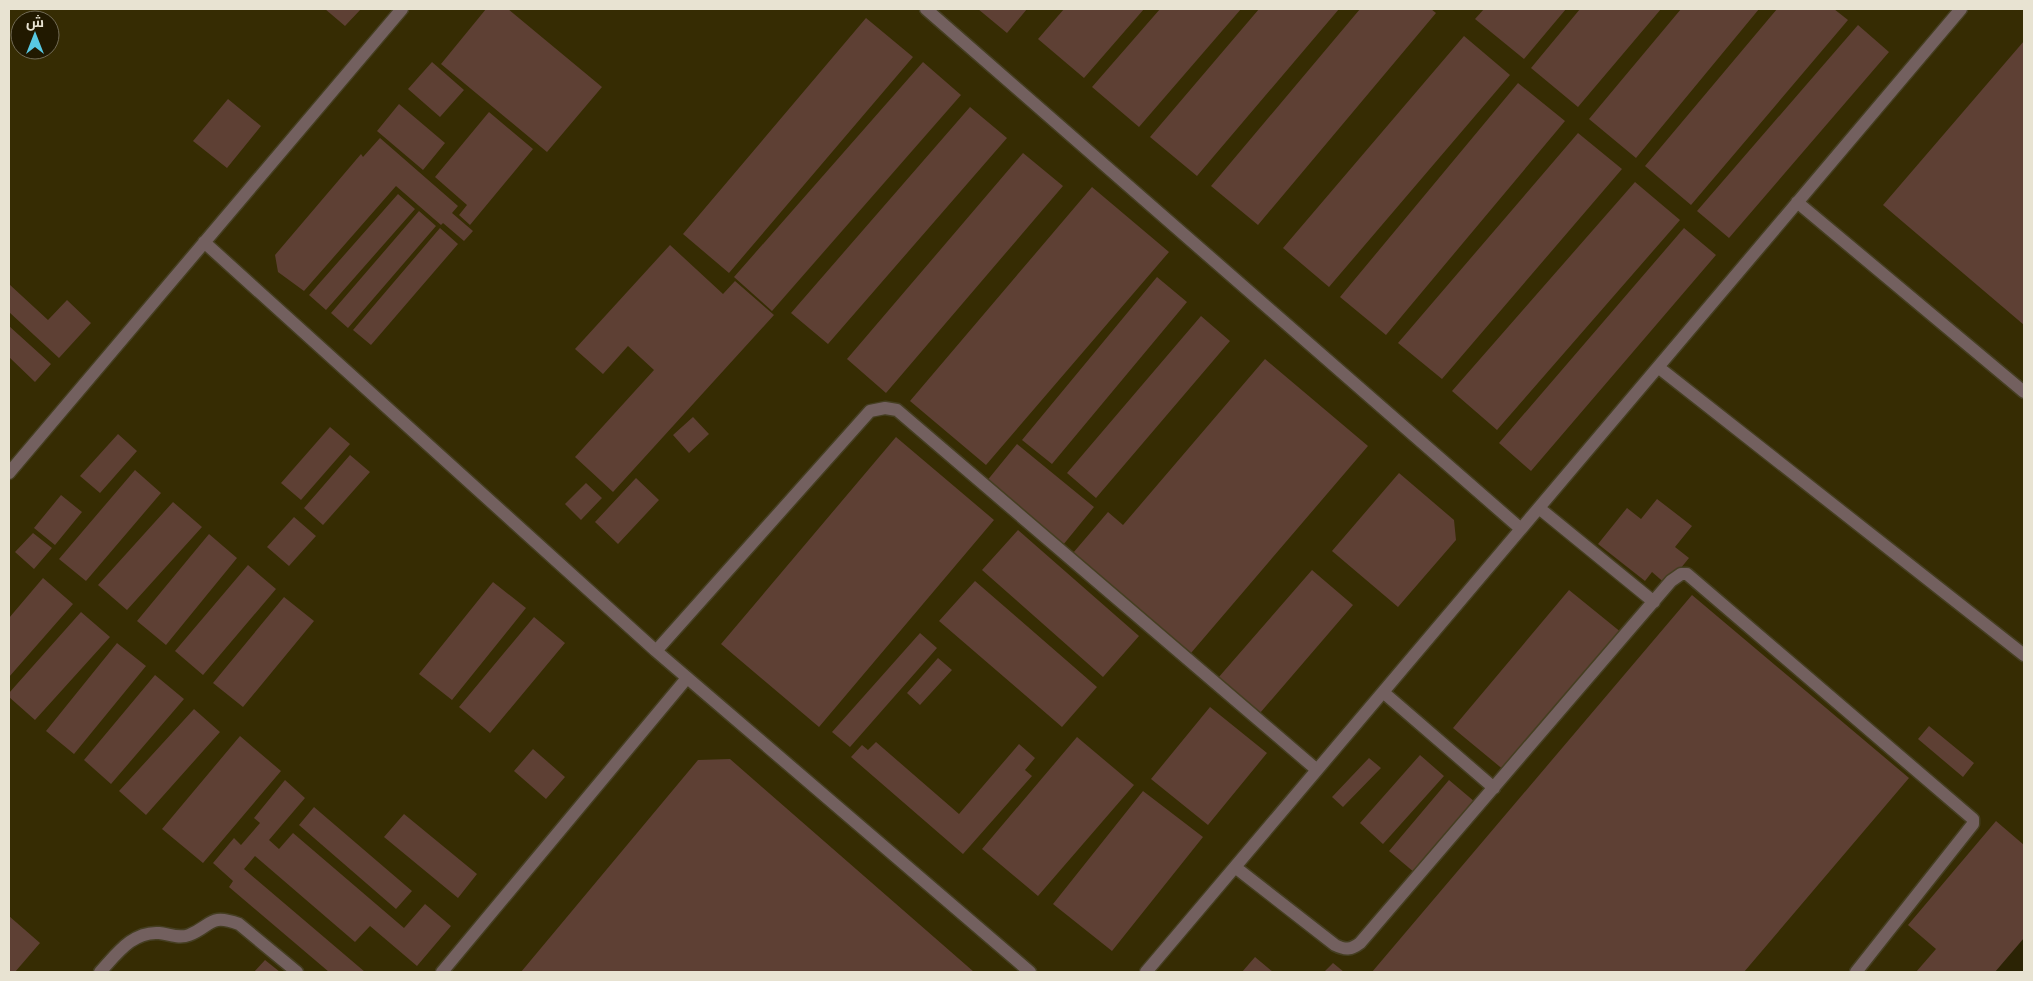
<svg xmlns="http://www.w3.org/2000/svg" width="2033" height="981" font-family="'Archivo Narrow',Cairo,sans-serif">
<rect width="100%" height="100%" fill="#2b2304"/>
<path fill="#362c03" fill-rule="evenodd" d="M9,9H2024V887L1952,972H9ZM20,20H50V50H20Z"/>
<path fill="#5e4034" d="M325,9H361L345,26Z
M486,9H508L602,87L547,152L441,64Z
M978,9H1027L1007,33Z
M1064,9H1144L1084,78L1038,39Z
M1160,9H1241L1139,127L1092,87Z
M1259,9H1339L1197,176L1150,137Z
M1360,9H1431L1436,13L1258,225L1211,186Z
M1484,9H1566L1524,59L1475,19Z
M1580,9H1661L1578,107L1531,68Z
M1681,9H1759L1636,158L1589,119Z
M1777,9H1834L1848,20L1691,205L1645,166Z
M866,18L913,57L729,273L683,234Z
M1858,25L1889,52L1729,238L1697,211Z
M1464,36L1510,75L1329,287L1283,248Z
M2024,41V325L1883,205Z
M432,62L464,90L440,117L408,89Z
M923,62L961,95L772,311L734,277Z
M1518,83L1565,121L1386,335L1340,297Z
M228,99L261,126L227,168L193,141Z
M399,104L445,143L423,170L377,131Z
M970,107L1007,138L828,344L791,313Z
M489,112L533,149L470,225L459,215L467,205L435,177Z
M1578,133L1622,169L1442,379L1398,343Z
M380,138L458,206L452,213L473,231L464,241L443,223L441,225L396,186L304,291L278,272L275,255L361,154L363,157Z
M1023,153L1063,186L886,393L847,359Z
M1635,182L1680,220L1497,430L1452,391Z
M1092,187L1169,252L986,465L910,401Z
M398,194L415,209L326,310L309,295Z
M419,211L436,226L348,328L331,313Z
M440,228L458,244L371,345L353,330Z
M1684,228L1716,255L1531,471L1499,443Z
M670,245L723,294L735,281L774,315L613,492L575,457L654,370L628,346L603,374L575,349Z
M1157,277L1187,302L1052,464L1022,440Z
M9,284L48,320L67,300L91,323L59,358L9,312Z
M1201,316L1230,341L1096,498L1067,473Z
M9,326L51,364L35,382L9,357Z
M1265,359L1368,446L1191,653L1073,553L1108,512L1123,525Z
M693,417L709,434L689,453L673,435Z
M330,427L350,444L301,500L281,483Z
M118,434L137,451L100,493L80,476Z
M896,437L994,520L819,727L721,644Z
M1017,444L1094,507L1063,545L986,482Z
M350,455L370,472L323,525L304,508Z
M135,470L161,493L86,581L59,559Z
M1399,473L1454,520L1456,540L1398,607L1332,551Z
M636,478L659,500L618,544L595,522Z
M586,483L602,498L581,520L565,504Z
M61,495L82,512L55,545L34,528Z
M1657,499L1692,526L1675,547L1689,558L1667,585L1652,572L1645,581L1598,544L1627,508L1641,519Z
M173,502L202,527L127,610L98,585Z
M294,517L316,536L289,566L267,547Z
M1018,530L1139,636L1103,677L982,570Z
M33,533L52,548L34,569L15,552Z
M209,534L237,558L166,645L137,621Z
M248,565L276,589L203,675L175,651Z
M1312,570L1353,605L1260,713L1218,678Z
M43,578L73,604L9,677V618Z
M975,581L1097,687L1062,727L939,621Z
M493,582L526,608L452,700L419,674Z
M1569,590L1622,633L1505,771L1453,728Z
M1692,595L1909,778L1744,972H1372Z
M284,597L314,621L243,707L213,683Z
M81,612L110,637L35,720L9,697V693Z
M534,617L565,643L490,733L459,707Z
M920,633L937,648L850,747L832,732Z
M117,643L146,666L74,754L46,731Z
M938,658L952,670L920,705L907,693Z
M155,675L184,699L111,784L84,760Z
M1210,707L1267,753L1208,825L1151,779Z
M194,709L220,732L146,815L119,791Z
M1929,726L1974,763L1963,777L1918,739Z
M240,736L281,771L203,863L162,829Z
M1077,737L1134,785L1038,896L982,849Z
M876,742L959,814L1019,744L1035,758L1025,770L1032,776L963,854L851,757L862,745L868,750Z
M533,749L565,777L546,799L514,771Z
M1420,755L1444,776L1383,844L1360,823Z
M1369,758L1381,768L1343,807L1332,797Z
M730,759L974,972H521L698,760Z
M285,780L305,798L269,840L279,849L293,833L404,928L425,904L451,926L417,966L370,926L355,942L255,856L244,869L365,972H329L229,887L233,881L213,863L234,838L241,845L260,823L254,818Z
M1449,780L1475,802L1415,873L1389,851Z
M1143,791L1203,837L1112,951L1053,904Z
M314,807L412,891L396,909L299,825Z
M404,814L477,874L458,898L384,837Z
M1996,821L2024,845V938L1995,972H1916L1936,949L1908,925Z
M9,916L40,943L15,972H9Z
M1255,957L1273,972H1242Z
M265,960L280,972H254Z
M1333,963L1344,972H1324Z"/>
<g fill="none" stroke-linecap="round" stroke-linejoin="round">
<g stroke="#453e21" stroke-width="15">
<path id="minor" d="M926,9L1521,529
M1797,202L2024,392
M204,242L656,651L1030,972
M1658,367L2024,655
M9,473L402,9
M1539,508L1654,602
M656,651L870,411L885,408L897,410L1317,770
M1383,692L1494,788
M1235,867L1335,945C1345,950 1351,950 1360,943L1671,581L1681,574H1687L1973,819V824L1856,972
M100,972C116,955 132,931 159,933C169,934 179,939 189,935C212,926 209,913 239,924L297,972
M442,972L687,678
M1146,972L1961,9"/>
</g>
<use href="#minor" stroke="#73605f" stroke-width="12"/>
</g>
<rect width="2033" height="981" fill="none" stroke="#e8e3d2" stroke-width="20"/>
<g transform="translate(35 35)"><circle r="24" fill="#211900" stroke="#716a54"/>
<path d="M0-4L9 19L0 12L-9 19Z" fill="#58c9e3"/>
<text y="-8" font-size="14" font-weight="bold" text-anchor="middle" fill="#e8e3d2">ش</text>
</g>
</svg>
